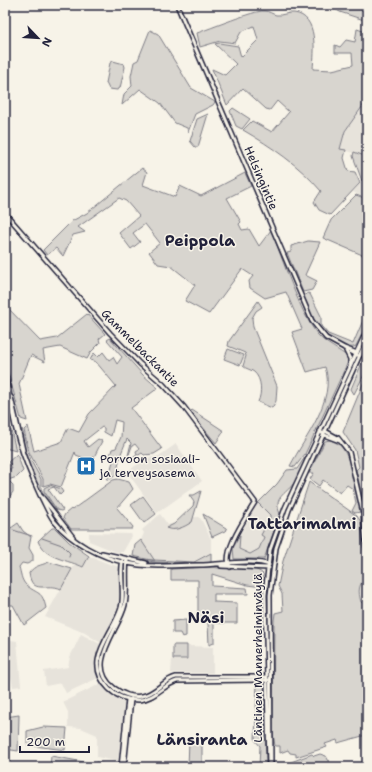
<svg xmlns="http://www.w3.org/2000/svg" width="372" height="772" font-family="'Shantell Sans',sans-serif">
<rect width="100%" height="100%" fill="#f7f3e8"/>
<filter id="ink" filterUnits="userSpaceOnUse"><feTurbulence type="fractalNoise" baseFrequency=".025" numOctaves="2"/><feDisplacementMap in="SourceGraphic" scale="8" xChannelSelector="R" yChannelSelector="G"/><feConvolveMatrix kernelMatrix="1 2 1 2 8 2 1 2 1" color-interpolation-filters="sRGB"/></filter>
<g filter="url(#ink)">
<path fill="#e7e3db" d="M367,100V157L340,149L345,131Z
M367,175V199L353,192Z
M176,444L202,481L157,513L127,472L146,458L159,456Z
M258,503L270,515V518L262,535L264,537L259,549L250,554L239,549L240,535Z
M160,514L168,525L178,522L184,517H198L201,519L211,539V552L194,561H155L141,540L144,533L142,530Z
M89,533L131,534L132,536L123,552H116L89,541Z
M89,556L109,564L120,567V606L101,643L85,633L45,617L75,564L83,567Z
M81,634L100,644L96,658L98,678L66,693L61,683L46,686L44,671L68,667L70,657Z
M5,639L17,641L21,686L13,687L11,678H5Z
M188,646L213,647V673H171L172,659L188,660Z
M102,683L114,695L126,701L119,762L97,757V735L81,728L68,727V712L63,702Z"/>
<path fill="#d8d5cf" stroke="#7d7c85" d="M329,5H367V100L345,131L340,149L346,150L344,158L348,171L355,172L360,183L330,215L319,210L314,202L321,191C299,165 272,147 243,130L252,121L272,132L289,112L277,101L270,110L266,109L243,88L227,105L212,69L225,75L236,64L215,44L219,43L238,46L241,57L258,40L254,26L241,32L235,43L220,41L200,47L197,33C209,29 255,10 264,11C269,11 272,14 276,15C282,16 288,12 294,13C319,16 314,52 313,69L332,70L353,65L352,53H335V45L340,47L346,40L355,42L357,29L366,32L364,20L340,12Z
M150,30L158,34L191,88L215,102L213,105L195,114L188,132L187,128L175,123L160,103L140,89L122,105L124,94L132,86L131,76L134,62L138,60Z
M113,61L124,64L125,67L120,88L117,90L109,89L106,83L110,63Z
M233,108L250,119L242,129L236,126L230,111Z
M208,114L198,147H195L190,141L197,119Z
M354,152L367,157V175L362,181L353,156Z
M142,168L147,172L143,185L175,197L180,186L201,196L245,173L251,186L227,198L241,222L239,224L242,230L249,229L259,246L271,230C283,259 299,312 318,335C326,344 338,349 348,357V362L305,454L295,467L290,466C305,437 336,400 325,367L307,372L292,332L302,329L286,292L265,298L250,288L249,281L253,276L242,269L209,314L185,301L195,285L171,266L158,264L149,252L160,243L145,224L133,233L140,242L131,249L119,233L139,216L126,201L119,198L78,227L85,232L73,235L63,256L56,248L47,255L43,250L72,221L87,213Z
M356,195L367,199V257L323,238L331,220Z
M308,241L320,242L305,275L317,281L312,290L303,292L287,253L291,252V246Z
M308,293L310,294L321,316V326L328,334L353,344L367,311V324L356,346C351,349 346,346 341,344C319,335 312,316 303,296Z
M258,301L262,307L256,311L252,318L253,327L277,386L276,401L272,408L258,402C262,393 262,379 254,372C250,369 246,369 243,366L246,356L245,353L228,346L229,341Z
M5,305L40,341L57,338L87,314L105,334L99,339L100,343L91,352L87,359L60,347L43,350L45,362L31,355L19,384L27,421L21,419L5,361Z
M110,338L143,375L158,388L131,408L162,449L154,454L144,455L142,453L130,460L137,455L136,451L139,449L135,444L132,446L127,460L131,443L127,439L120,456V459L110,456L112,449L116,448L121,437L122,422L115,420L111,436L104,432V428L102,427L84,441L88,447L98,439L102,441L92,461L76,455L75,452L61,487L50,484L43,486V479L29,452L24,430L28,426L34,451L61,442L68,428L79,432L89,414L116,386L96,362L90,360L94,353L98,357L103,352L109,360L113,357L117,364L122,357L107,340Z
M228,349L244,355L240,365L224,359Z
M367,351V369L354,394L351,389Z
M367,374V508H365L356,470L359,467L355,450L343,432Z
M192,410L224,431L216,443L190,412Z
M22,429L31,461L41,479V489L57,511C39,497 20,452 22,429Z
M11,430L16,451L5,448V434Z
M330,440C335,442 340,444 343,449C350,458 363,502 360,512L355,513L352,511L356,503L353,489L347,485L340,493L323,480L319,486L310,479L314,473H309L325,441Z
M17,454L23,471L17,477L5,481V469H12L10,463H7Z
M305,457C304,465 299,476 294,483C285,495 273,497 280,514L264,559H234L233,548L240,535L239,549L250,554L259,549L264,537L261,535L270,518V515L258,503L277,484L287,470L297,469Z
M114,459L119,461L118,467L121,471L109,480H107C111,472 111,466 114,459Z
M118,479L129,482L133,489L117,508L133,527L132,529H71L63,518L65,514L71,509L72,510L113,480Z
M10,482L13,485V492L7,500L5,499V483Z
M309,482L357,516L361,522L363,547L367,559V577C358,584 358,591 361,602L367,606V728L366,729V735L341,742L338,743L337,740L325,744L327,747L296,757V754L290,753L288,750L280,753V746H275L273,733L274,621L275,613L283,611L282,594L278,586L283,561Z
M50,485L61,489L63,492L60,495L54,487L48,489L63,510L61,511L57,510L44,491V488Z
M201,491L192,522C184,527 175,532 166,528L174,524L193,506L194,502L189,495H194Z
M143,496L156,514L144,523L131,505Z
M203,514L226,528L227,530L212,537Z
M5,519L11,528L18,523L23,531L31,537L29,548L33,555V561L27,564L22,563L19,567C21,573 21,580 26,585C38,595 42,590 46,608L24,625L13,605H5Z
M52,528H55L69,542L89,556L83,567C69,560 45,559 38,541L40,539Z
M141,540L155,561L133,556L135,545Z
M211,553V563L155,562L134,559L194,562Z
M49,562L72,569L61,589C47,582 32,596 29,573C35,565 40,566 49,562Z
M213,567C227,571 252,563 263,574V587L247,585L212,574V586L247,588L248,594H214V602L237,603V623H214V643L209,645L208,623L198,621V580H171V569Z
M186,620V636L182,637L180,633H173V621Z
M173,645H187V659H173Z
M257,682H263L264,685L266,767H259L260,746L255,740Z
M19,715L18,751L5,749V717Z
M43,727L67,728L65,750L27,745V731Z
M189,740H202V767H188Z
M312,754L314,756L320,754L326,756L332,767H289L291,762Z
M51,756L95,764L96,762L112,767H50Z"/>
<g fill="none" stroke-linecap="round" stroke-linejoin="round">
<path stroke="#76747f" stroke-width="1" d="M13,530L32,536
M42,538L62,545L70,553L69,557"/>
<g stroke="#22223b" stroke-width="6">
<path id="secondary" d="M177,5L312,321L326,338L357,355
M5,213L110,333L140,364L163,384L184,407L255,502C247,516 221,552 230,567
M344,348L357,353
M346,351L350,359V365
M5,374L9,392
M9,390C12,427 24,461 40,495C45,504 48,513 54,521C71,542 101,558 127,563C150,568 176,565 200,565C217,565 255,558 269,565
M11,397L23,450
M320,431L324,435L340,441
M325,431L338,438L349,452L363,513L367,552
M42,497L73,537
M102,553L146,563
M123,559C119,575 125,592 121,608C113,635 81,661 109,689C117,697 128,700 139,700C155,699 163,685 177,681L268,680
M127,560C125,575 128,590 125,605C119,631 84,665 114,688C122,694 133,698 142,696C156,694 163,680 176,677H267
M221,566L269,568
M121,767L128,699
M124,767L131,699
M269,767L265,595L270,550L285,508L357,352
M271,767L270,595L276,548L289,510L360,355"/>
</g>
<g stroke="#22223b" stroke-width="6">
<path id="primary" d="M357,352L367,330
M360,355L367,341"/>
</g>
<use href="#secondary" stroke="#f7f3e8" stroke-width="3"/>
<use href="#primary" stroke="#f7f3e8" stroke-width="3.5"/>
</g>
</g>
<defs>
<g id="hospital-square" transform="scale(1)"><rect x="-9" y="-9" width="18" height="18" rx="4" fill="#1f6fb2" stroke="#f7f3e8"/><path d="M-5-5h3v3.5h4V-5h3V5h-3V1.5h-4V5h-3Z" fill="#fff"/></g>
</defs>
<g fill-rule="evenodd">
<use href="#hospital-square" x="86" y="466"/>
</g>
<g text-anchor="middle" stroke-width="3" stroke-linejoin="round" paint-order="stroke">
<g font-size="12" fill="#22223b" stroke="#f7f3e8">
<text transform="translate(261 178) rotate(67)" y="4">Helsingintie</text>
<text transform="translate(140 348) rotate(45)" y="4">Gammelbackantie</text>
<text transform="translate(258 658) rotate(-90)" y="4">Läntinen Mannerheiminväylä</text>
</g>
<g font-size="12" fill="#22223b" stroke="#f7f3e8" text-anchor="start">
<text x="100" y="463">Porvoon sosiaali-<tspan x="100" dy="14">ja terveysasema</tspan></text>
</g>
<g font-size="16" font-weight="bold" fill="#22223b" stroke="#f7f3e8">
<text x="200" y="246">Peippola</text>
<text x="302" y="529">Tattarimalmi</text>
<text x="206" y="623">Näsi</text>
<text x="202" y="745">Länsiranta</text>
</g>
</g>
<rect width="372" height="772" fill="none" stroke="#f7f3e8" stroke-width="20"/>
<rect x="10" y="10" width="352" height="752" fill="none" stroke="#22223b" stroke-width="1.5" filter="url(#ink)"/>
<g transform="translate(38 38) rotate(115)" stroke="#f7f3e8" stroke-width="3" paint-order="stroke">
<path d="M0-3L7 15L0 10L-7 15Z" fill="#22223b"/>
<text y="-6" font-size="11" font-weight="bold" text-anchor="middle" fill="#22223b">N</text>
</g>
<path d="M20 746v6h69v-6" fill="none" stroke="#22223b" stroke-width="2"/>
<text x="26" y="746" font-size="12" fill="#22223b" stroke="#f7f3e8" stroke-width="3" paint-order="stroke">200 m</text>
</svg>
